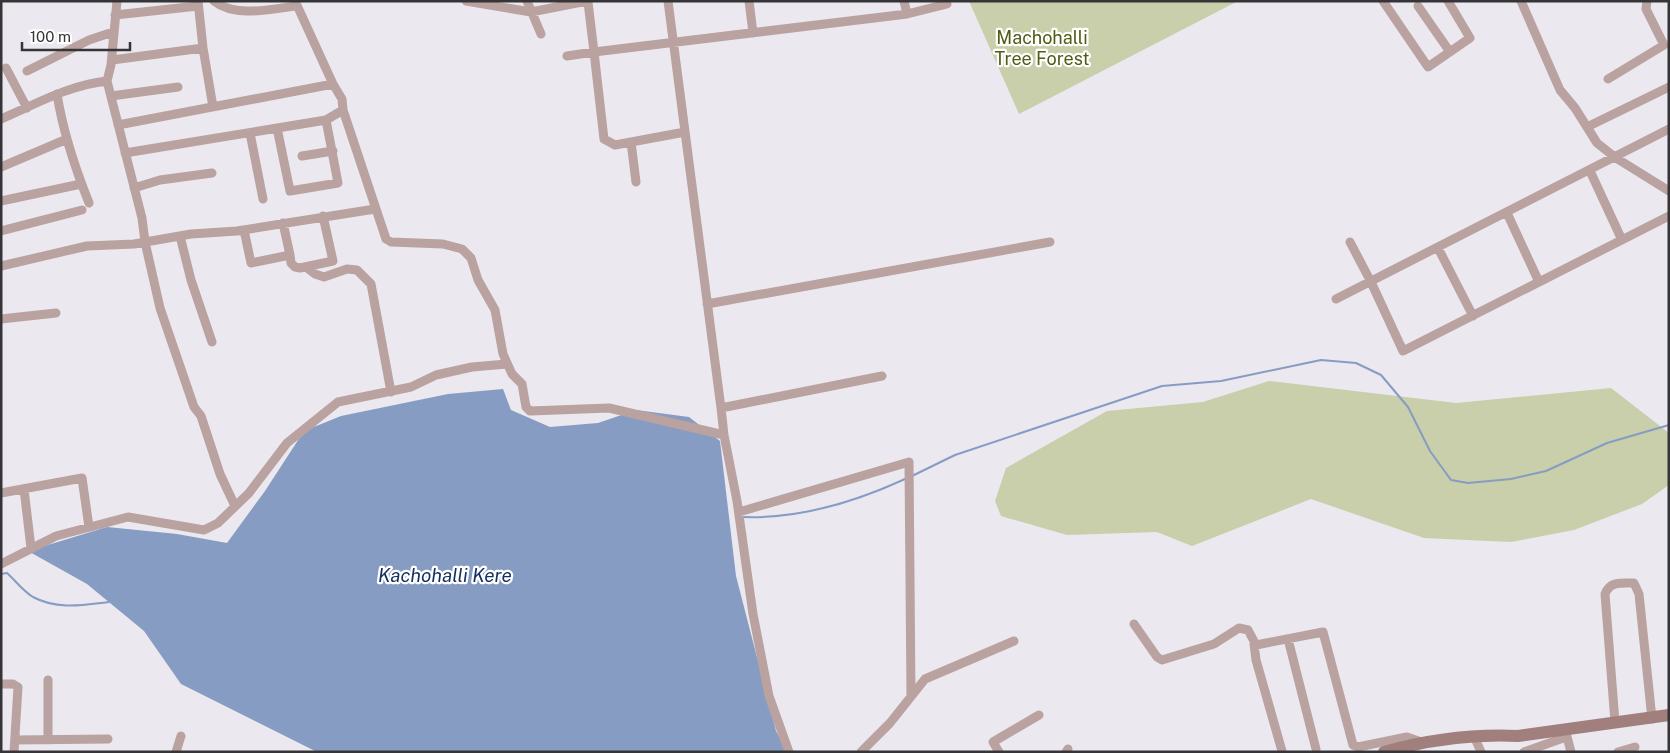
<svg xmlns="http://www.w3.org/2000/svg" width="1670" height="753" font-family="'Public Sans',sans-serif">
<rect width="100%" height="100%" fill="#ebe8ef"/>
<path fill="#c8cfaa" d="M969,1H1238L1019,114Z
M1269,381L1456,403L1611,388L1669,433V485L1642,504L1574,530L1511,542L1424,538L1311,499L1192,546L1157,532L1067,535L1001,516L995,501L1006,468L1107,411L1203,402Z"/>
<path fill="#869cc2" d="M503,389L511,410L550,427L598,423L636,410L689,417L720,441L736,576L776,731L787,752H317L181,684L144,631L87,584L28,551L107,527L177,534L227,543L265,491L304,431L341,416L448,394Z"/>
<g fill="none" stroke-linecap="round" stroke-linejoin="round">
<path stroke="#869cc2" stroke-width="2" d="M912,476L955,455L1162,386L1221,381L1321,360L1356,363L1381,375L1408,407L1430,451L1451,480L1468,483L1511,479L1546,471L1607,443L1669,425
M743,517C799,519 855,502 905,479
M1,574L7,573C15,580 23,591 33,597C57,610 83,605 109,602"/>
<path stroke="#b9a29f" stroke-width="9" d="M117,1L111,65L107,81L142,218L145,242L160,308L194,407L201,416L220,474L235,506
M214,1C235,18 272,9 296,6
M466,1L531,12L587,1
M527,1L541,34
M668,1L721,408
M749,1L753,33
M1383,1L1428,67L1470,38L1448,1
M1521,1L1560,90L1575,108L1597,143L1616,158L1669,191
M1418,6L1450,52
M907,14L947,4
M115,15L198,6
M203,48L213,107
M567,56L594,52L588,2
M112,60L203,48L198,1
M6,68L27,108
M27,71L89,40L113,32
M1608,79L1664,45L1646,9L1647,1
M57,94C63,132 75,168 89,203
M111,96L178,87
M343,110L386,239L391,242L443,244L462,249L471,258L478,280L495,310L503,354L512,374L522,384L526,407L530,411L609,408L724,435
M1,119C36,104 69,85 107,81
M118,125L333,84L295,1
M1587,127L1669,87
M277,128L290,191L338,183L326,120L343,110L342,99L333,84
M685,132L615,145L604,139L594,52L907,14L904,1
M250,133L263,199
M631,142L636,182
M125,153L326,120
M302,156L333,151
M1,167L67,139
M1590,171L1622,240
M134,188L160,180L212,173
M1,201L81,184
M1507,213L1539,282
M283,223L290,255
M244,230L251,263L290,255L291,263L295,267L300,268L333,261L323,216
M1,231L82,210
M180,236L191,280L212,342
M1350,242L1371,282L1403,351L1669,216
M1438,248L1473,316
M1,266L87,246L134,244L191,234L237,231L375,209
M306,267L315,274L324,277L347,269L357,270L371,284L391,392
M1336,299L1669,129
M707,304L1050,242
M1,319L56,313
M24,489L31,548
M1,493L82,478L89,527
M739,512L909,462L911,696
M1,564L56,536L128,517L204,530L218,523L249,493L287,443L338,402L411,387L436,375L472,367L507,364
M1134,624L1157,657L1162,660L1214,644L1239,628L1248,630L1256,645L1323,632L1353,745L1358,747L1407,737L1424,743
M1288,639L1316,749
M1254,644L1256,660L1282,751
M1,684H13L18,687L14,752
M1615,722L1605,594C1610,581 1621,583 1634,583L1639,594L1652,719
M1566,733L1571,752
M1474,736L1481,752
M15,740L108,739
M48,740V680
M176,752L181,736
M789,752L769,696L753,614L737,501L724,435L721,408L882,376
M861,752L890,723L925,679L1014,641
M999,752L993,742L1039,715
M1066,752L1068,749
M1524,752L1566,737
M1618,752L1635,747"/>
<path stroke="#a07f7c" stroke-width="12" d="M1384,752C1427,740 1474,734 1518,736L1669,715"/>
</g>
<g text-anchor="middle" stroke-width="4.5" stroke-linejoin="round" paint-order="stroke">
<g font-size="18" fill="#525b15" stroke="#fff">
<text x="1042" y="44">Machohalli<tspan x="1042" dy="21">Tree Forest</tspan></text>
</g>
<g font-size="19" font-style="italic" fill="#153060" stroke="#fff">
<text x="445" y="582">Kachohalli Kere</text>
</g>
</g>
<rect width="1670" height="753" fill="none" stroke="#353437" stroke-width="5"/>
<path d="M22 42v8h108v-8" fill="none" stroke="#353437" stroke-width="2.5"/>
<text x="30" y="42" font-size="15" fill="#353437" stroke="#ffffff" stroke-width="4" paint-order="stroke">100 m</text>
</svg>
